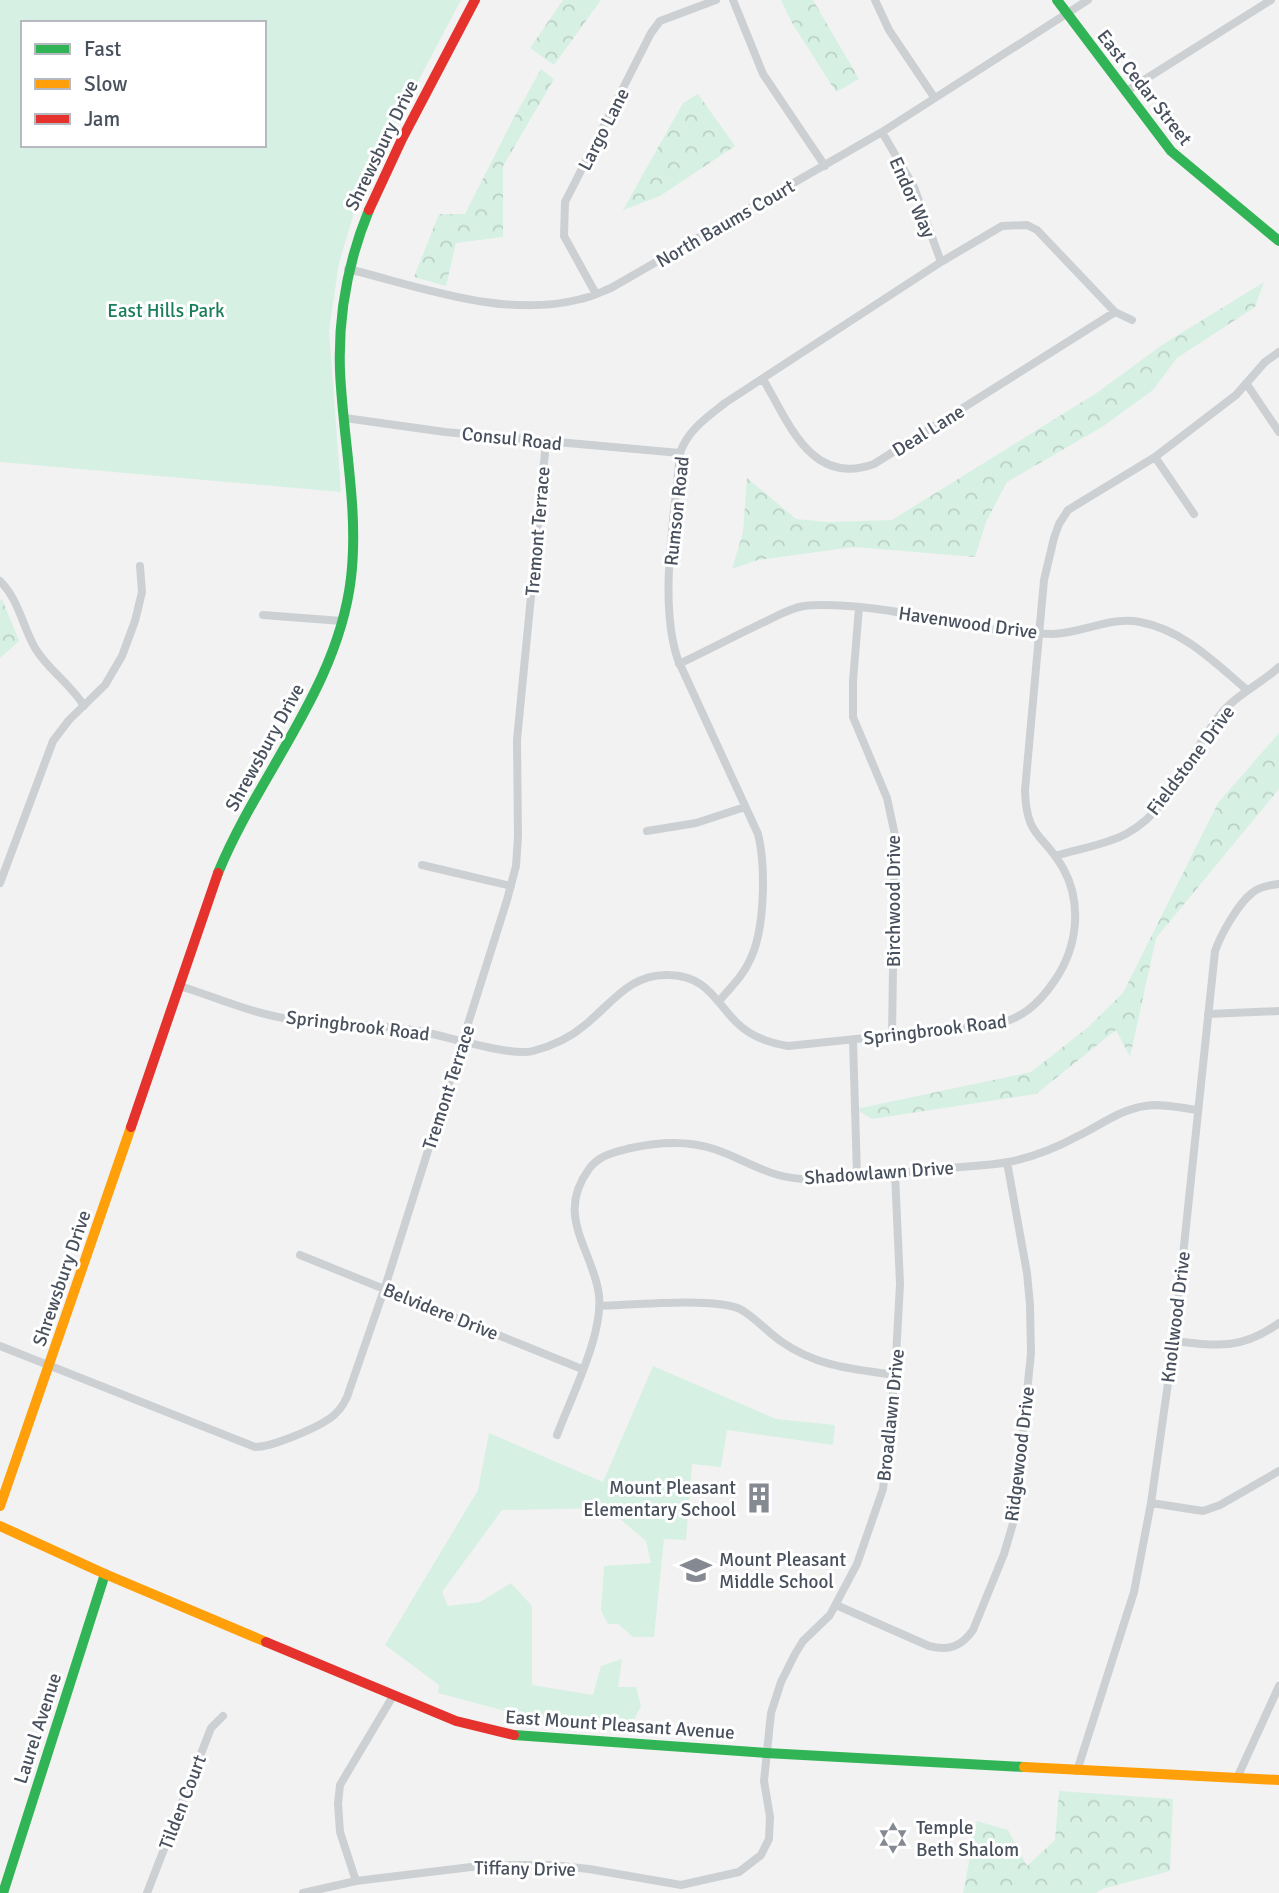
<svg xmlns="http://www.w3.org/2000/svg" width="1279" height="1893" font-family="Signika,sans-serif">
<defs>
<pattern id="forest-crowns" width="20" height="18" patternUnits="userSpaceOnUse" patternTransform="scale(1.75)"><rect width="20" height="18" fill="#d7f0e4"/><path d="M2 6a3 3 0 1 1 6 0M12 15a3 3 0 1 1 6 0" fill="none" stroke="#bad0c6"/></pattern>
</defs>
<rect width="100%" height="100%" fill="#f2f2f2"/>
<path fill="url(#forest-crowns)" d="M563,0H601L554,65L530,48Z
M781,0H813L859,79L836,92L792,23Z
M541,69L554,79L503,166V237L456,243L446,286L414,277L439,214H465L511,123Z
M698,94L735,146L660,196L623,210L683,103Z
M1264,282L1255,307L1177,358L1153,390L1102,427L1007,482L986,522L975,557L854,547L758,560L732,569L743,532L747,478L796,519L828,522L892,520L1098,392L1162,345Z
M2,599L19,641L0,658V601Z
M1279,733V789L1156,938L1130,1057L1116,1030L1036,1094L872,1119L856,1109L1031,1072L1087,1028L1123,993L1218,803Z
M1059,1791L1173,1799L1170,1871L1102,1889L1096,1893H963L977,1821L1008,1830L1027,1866L1055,1840Z"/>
<path fill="#d7f0e4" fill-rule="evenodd" d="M0,0H461L389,136L354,213L339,263L329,331L341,492L0,462ZM23,23H264V145H23Z
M653,1366L776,1419L835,1425L833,1445L727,1430L721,1467L692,1464L686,1540L664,1539L654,1637H633L618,1624H608L601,1610L604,1566L651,1563L646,1541L607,1508L502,1510L442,1592L448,1606L480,1602L511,1583L532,1606V1685L593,1695L601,1666L622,1659L618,1687H636L641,1706L632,1724L528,1717L438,1693L439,1685L385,1645L478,1490L489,1433L603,1482Z"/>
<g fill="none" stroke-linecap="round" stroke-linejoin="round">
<path stroke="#cdd0d3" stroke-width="8" d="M733,0L763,74L825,166
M875,0L889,30L934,97
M1125,92L1271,0
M882,132L914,187L941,262
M348,269C421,287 504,319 581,299C591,297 601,292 611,288L882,132L1088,0
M596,294L564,236L565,202L651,33L660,21L716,0
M763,379C789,423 811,487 874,464L1115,312
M1246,383L1279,432
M345,418L445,432L680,453
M1155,457L1194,514
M0,581C19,600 22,625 35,648C48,670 71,684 84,706
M859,607L853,681V717L887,798L895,835L892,1036
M263,615L342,621
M679,664C706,651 733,637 760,624C774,618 789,608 804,606C818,604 833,605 847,606C916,610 982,634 1052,634C1081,634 1110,616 1140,622C1183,630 1214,662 1246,689
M647,831L696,823L745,807
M1055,856C1078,849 1105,845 1126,834C1175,808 1190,748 1225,709C1241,692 1262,683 1279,667
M422,865L511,886
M0,883L53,741L69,720L105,685L122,656L135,621L142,592L140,566
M180,986C218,998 258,1016 297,1020C338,1025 379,1024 419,1031C446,1036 511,1057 533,1051C552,1046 571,1037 585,1025C612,1003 631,973 669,975C706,976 714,999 736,1022C750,1036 768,1043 788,1046L992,1025C1021,1020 1039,1004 1055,980C1077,948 1083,904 1063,868C1043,833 1026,838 1025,790L1044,580L1054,538L1059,524L1068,510L1155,457L1236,395L1265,362L1279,352
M720,1000C731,987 743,976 750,960C765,930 766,866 758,834L678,660C658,601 675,516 680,453C687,431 707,417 725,403L941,262L1002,226L1027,225L1037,230L1115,312L1132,320
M1208,1014L1279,1011
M853,1040L857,1175
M300,1255L582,1369
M600,1306C632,1305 713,1297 740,1309C755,1317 768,1333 782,1342C818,1367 853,1369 895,1375
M1174,1341C1217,1346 1242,1350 1279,1323
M0,1346L255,1447C272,1447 314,1429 329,1419C338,1413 343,1406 347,1397L385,1287L507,900L516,866L518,836L517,740L546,442
M557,1435C571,1397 607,1328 598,1289C589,1245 556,1214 589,1169C599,1155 615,1152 631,1148C658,1142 687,1140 714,1149C750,1161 772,1181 814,1179C856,1178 899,1173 941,1169C963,1166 987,1166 1009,1162C1033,1157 1056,1148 1078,1136C1101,1125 1119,1110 1145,1106C1162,1103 1181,1108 1198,1110
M1151,1503L1203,1511L1220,1505L1279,1471
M836,1605L929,1646C949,1651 961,1647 973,1630L1004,1554L1014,1520L1031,1353L1030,1305L1027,1273L1007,1162
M1077,1771L1134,1592L1151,1503L1174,1341L1215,951C1221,934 1238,904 1252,893C1259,887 1270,885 1279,884
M1237,1778L1279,1686
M356,1881L340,1832L338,1804L340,1785L393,1696
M147,1893L211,1728L223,1716
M303,1893L356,1881L471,1867L515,1865H552L589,1869L681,1885L739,1872L761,1855L769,1839L770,1817L764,1781L771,1713L781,1682L795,1654L803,1641L830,1615L857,1564L883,1489L895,1375L900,1284L895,1173"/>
<path stroke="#30b455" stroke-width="10" d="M1057,0L1171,151L1279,241
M218,873C259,773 338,688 351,578C359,509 343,440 340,371C338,315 348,261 369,210
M514,1735L766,1753L1024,1767
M3,1893L105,1574"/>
<path stroke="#ff9f0a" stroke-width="10" d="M0,1506L131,1127
M0,1526L105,1574L266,1642
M1024,1767L1279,1780"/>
<path stroke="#e5322d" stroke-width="10" d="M369,210L402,139L475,0
M131,1127L218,873
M266,1642L456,1721L514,1735"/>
</g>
<defs>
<g id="building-bare" transform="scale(2.415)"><path d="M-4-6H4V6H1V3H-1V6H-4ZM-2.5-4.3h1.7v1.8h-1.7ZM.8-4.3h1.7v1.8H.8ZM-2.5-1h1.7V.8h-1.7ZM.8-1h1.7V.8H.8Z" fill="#848992" stroke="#fff" stroke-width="2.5" paint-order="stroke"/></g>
<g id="school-bare" transform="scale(2.415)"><path d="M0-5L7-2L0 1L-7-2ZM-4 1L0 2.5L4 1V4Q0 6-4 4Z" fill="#848992" stroke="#fff" stroke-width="2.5" paint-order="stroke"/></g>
<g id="synagogue-bare" transform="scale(2.415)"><path d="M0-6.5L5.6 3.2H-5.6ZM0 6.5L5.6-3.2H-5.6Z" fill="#848992" stroke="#fff" stroke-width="2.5" paint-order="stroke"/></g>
</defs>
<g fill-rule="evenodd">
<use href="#building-bare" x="759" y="1498"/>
<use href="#school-bare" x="696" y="1570"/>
<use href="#synagogue-bare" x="893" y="1838"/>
</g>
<g text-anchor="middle" stroke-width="6" stroke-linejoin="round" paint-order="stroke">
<g font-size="19" fill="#49515e" stroke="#fff">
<text transform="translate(1145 87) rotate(52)" y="7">East Cedar Street</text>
<text transform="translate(603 129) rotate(-63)" y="7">Largo Lane</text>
<text transform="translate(381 145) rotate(-64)" y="7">Shrewsbury Drive</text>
<text transform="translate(913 197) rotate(66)" y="7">Endor Way</text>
<text transform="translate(725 223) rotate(-30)" y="7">North Baums Court</text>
<text transform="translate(928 430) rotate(-32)" y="7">Deal Lane</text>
<text transform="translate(512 438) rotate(6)" y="7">Consul Road</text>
<text transform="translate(676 511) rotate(-84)" y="7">Rumson Road</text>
<text transform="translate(537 531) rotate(-85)" y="7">Tremont Terrace</text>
<text transform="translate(968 622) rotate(8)" y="7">Havenwood Drive</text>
<text transform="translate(264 747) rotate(-61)" y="7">Shrewsbury Drive</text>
<text transform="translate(1190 760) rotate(-53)" y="7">Fieldstone Drive</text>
<text transform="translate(893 901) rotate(-90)" y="7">Birchwood Drive</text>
<text transform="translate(358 1025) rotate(7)" y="7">Springbrook Road</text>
<text transform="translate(935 1029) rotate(-7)" y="7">Springbrook Road</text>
<text transform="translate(448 1087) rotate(-72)" y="7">Tremont Terrace</text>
<text transform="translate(879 1172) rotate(-4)" y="7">Shadowlawn Drive</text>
<text transform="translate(61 1278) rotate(-71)" y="7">Shrewsbury Drive</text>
<text transform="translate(441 1311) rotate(22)" y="7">Belvidere Drive</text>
<text transform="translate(1175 1317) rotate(-83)" y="7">Knollwood Drive</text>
<text transform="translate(890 1415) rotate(-84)" y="7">Broadlawn Drive</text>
<text transform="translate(1019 1454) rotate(-83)" y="7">Ridgewood Drive</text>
<text transform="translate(620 1724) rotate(4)" y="7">East Mount Pleasant Avenue</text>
<text transform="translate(37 1728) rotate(-72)" y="7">Laurel Avenue</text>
<text transform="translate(182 1802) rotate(-69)" y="7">Tilden Court</text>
<text transform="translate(525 1868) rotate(1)" y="7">Tiffany Drive</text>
</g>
<g font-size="19" fill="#1a7e5a" stroke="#fff">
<text x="166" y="317">East Hills Park</text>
</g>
<g font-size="19" fill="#49515e" stroke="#fff" text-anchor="start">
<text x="736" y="1494" text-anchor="end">Mount Pleasant<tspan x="736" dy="22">Elementary School</tspan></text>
<text x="719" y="1566">Mount Pleasant<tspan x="719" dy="22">Middle School</tspan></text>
<text x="916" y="1834">Temple<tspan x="916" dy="22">Beth Shalom</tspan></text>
</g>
</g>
<rect x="21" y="21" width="245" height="126" fill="#ffffff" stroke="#b6b9bf" stroke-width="2"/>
<rect x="35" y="44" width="35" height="10" fill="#30b455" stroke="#b6b9bf" stroke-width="2"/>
<text x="84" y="56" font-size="21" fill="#49515e">Fast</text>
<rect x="35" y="79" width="35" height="10" fill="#ff9f0a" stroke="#b6b9bf" stroke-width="2"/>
<text x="84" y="91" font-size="21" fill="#49515e">Slow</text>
<rect x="35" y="114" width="35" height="10" fill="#e5322d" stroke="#b6b9bf" stroke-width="2"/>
<text x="84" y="126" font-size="21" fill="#49515e">Jam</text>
</svg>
